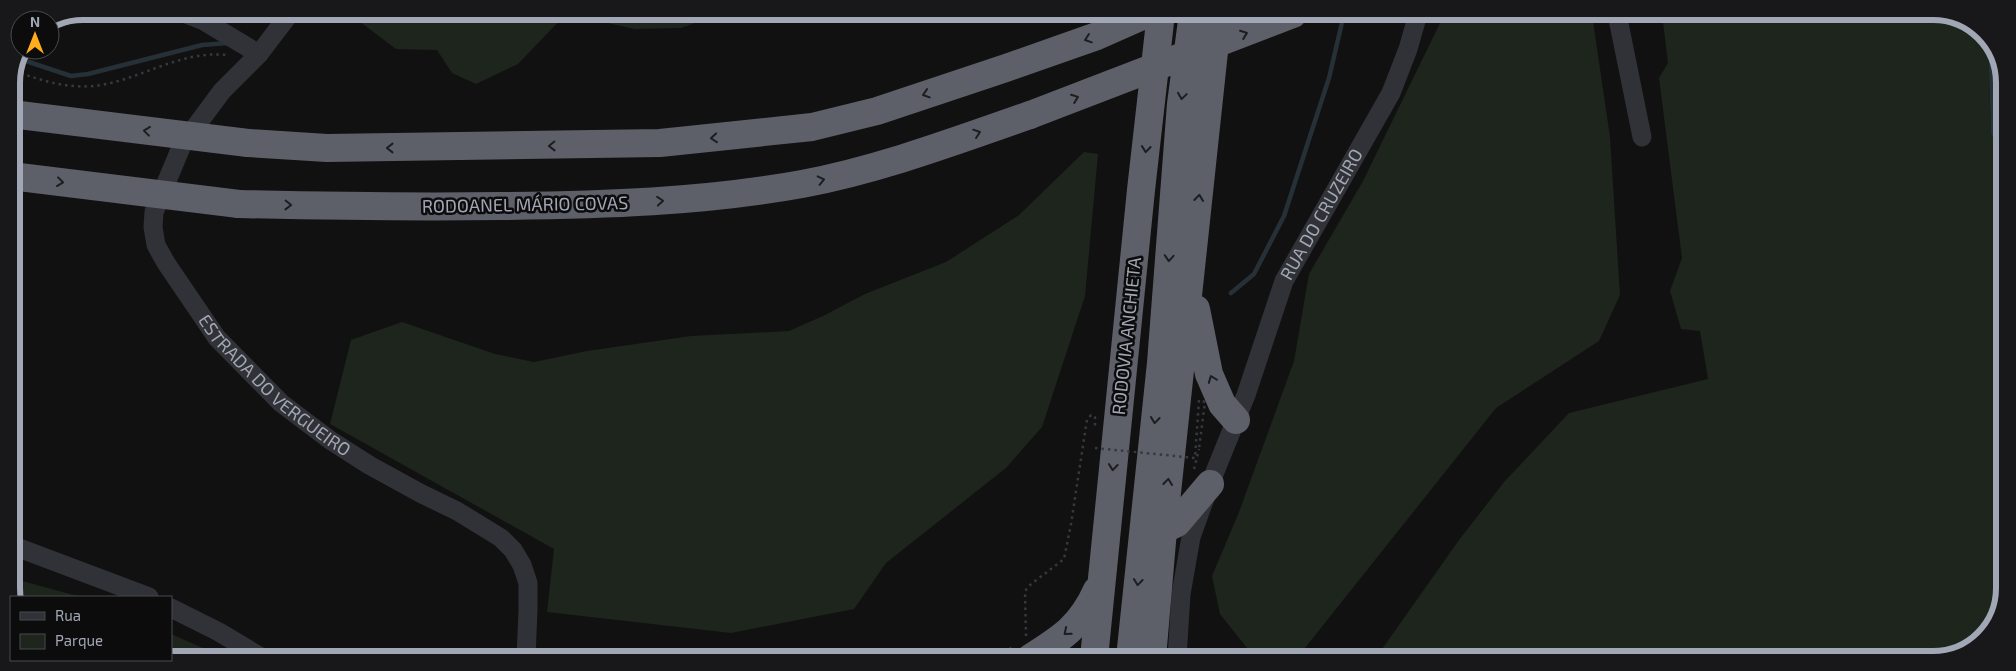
<svg xmlns="http://www.w3.org/2000/svg" width="2016" height="671" font-family="'Exo 2',sans-serif">
<rect width="100%" height="100%" fill="#111112"/>
<path fill="#1d251d" d="M347,12L722,13L681,28L635,29L566,14L518,64L476,84L452,73L437,50L396,49Z
M1442,14H1592L1610,137L1620,295L1599,341L1496,408L1297,658H1255L1220,614L1212,576L1239,512L1294,361L1309,274L1363,181L1441,21Z
M1662,14L1956,15L1988,38L1991,134L2004,162L2001,611L1976,645L1933,660L1375,659L1459,540L1504,482L1569,413L1708,379L1700,331L1681,329L1670,291L1682,258L1659,78L1668,63Z
M1084,152L1098,154L1085,296L1042,427L1006,468L886,563L854,609L731,633L547,612L554,549L330,424L351,340L402,322L495,354L534,362L587,351L691,336L789,331L823,316L865,294L946,262L1019,215Z
M11,578L81,597H13Z
M171,634L221,656H171Z"/>
<path fill="#263037" d="M1988,38L2005,78L2004,162L1991,134Z"/>
<g fill="none" stroke-linecap="round" stroke-linejoin="round">
<path stroke="#263037" stroke-width="4.5" d="M20,59L71,76L88,74L202,45L228,43
M1231,293L1254,274L1284,216L1329,78L1344,14"/>
<path stroke="#37393f" stroke-width="2.5" stroke-dasharray="2.5 4" stroke-linecap="butt" d="M15,71C43,81 70,90 101,85C143,78 182,50 227,55
M1194,469L1199,449
M1026,636L1025,591L1030,585L1064,559L1071,524L1086,426L1087,420L1091,415L1095,417V426
M1002,658L1001,656L1012,647"/>
<g stroke="#313237" stroke-width="19">
<path d="M178,11L204,21L259,54"/>
<path id="s1" d="M291,12L259,54L222,91L182,145L154,212L153,227L156,245L166,263L217,338L281,403L330,440L369,465L420,493L457,511L501,538L513,550L522,565L528,583V610L526,657"/>
<path d="M1617,14L1642,137"/>
<path d="M11,545L149,597"/>
<path d="M171,608L219,632L259,656"/>
<path id="s2" d="M1177,658L1181,594L1191,537L1210,484L1246,395L1284,281L1391,93L1408,49L1418,14"/>
</g>
<path stroke="#5d6069" stroke-width="28" d="M248,143L327,148L660,143L812,127L877,111L1006,68L1097,36L1149,13
M239,204C327,206 414,207 501,206C602,205 703,202 802,184C881,169 955,141 1030,115
M1196,309L1209,374L1222,404L1236,420
M1163,530L1177,523L1210,484
M1030,658C1062,638 1081,626 1097,590
M1094,658L1141,190L1161,13
M1130,658L1161,363L1181,104L1193,13
M1152,658L1163,530L1218,14"/>
<path stroke="#37393f" stroke-width="2.5" stroke-dasharray="2.5 4" stroke-linecap="butt" d="M1095,448L1195,458L1199,400L1205,402L1199,449"/>
<path stroke="#5d6069" stroke-width="28" d="M11,114L248,143
M1030,115L1293,14
M11,176L239,204"/>
</g>
<defs><path id="oneway-chevron" d="M-2-3.5L2.5 0L-2 3.5" fill="none" stroke-width="1.6" stroke-linecap="round" stroke-linejoin="round" transform="scale(1.25)"/></defs>
<g stroke="#1c1d1f">
<use href="#oneway-chevron" transform="translate(1244 34) rotate(-21)"/>
<use href="#oneway-chevron" transform="translate(1088 39) rotate(161)"/>
<use href="#oneway-chevron" transform="translate(926 94) rotate(162)"/>
<use href="#oneway-chevron" transform="translate(1182 96) rotate(98)"/>
<use href="#oneway-chevron" transform="translate(1075 98) rotate(-21)"/>
<use href="#oneway-chevron" transform="translate(147 131) rotate(-173)"/>
<use href="#oneway-chevron" transform="translate(977 133) rotate(-19)"/>
<use href="#oneway-chevron" transform="translate(714 138) rotate(175)"/>
<use href="#oneway-chevron" transform="translate(552 146) rotate(179)"/>
<use href="#oneway-chevron" transform="translate(390 148) rotate(180)"/>
<use href="#oneway-chevron" transform="translate(1146 149) rotate(96)"/>
<use href="#oneway-chevron" transform="translate(821 180) rotate(-13)"/>
<use href="#oneway-chevron" transform="translate(60 182) rotate(7)"/>
<use href="#oneway-chevron" transform="translate(1199 198) rotate(-84)"/>
<use href="#oneway-chevron" transform="translate(660 201) rotate(-5)"/>
<use href="#oneway-chevron" transform="translate(288 205) rotate(1)"/>
<use href="#oneway-chevron" transform="translate(1169 258) rotate(94)"/>
<use href="#oneway-chevron" transform="translate(1212 379) rotate(-111)"/>
<use href="#oneway-chevron" transform="translate(1155 420) rotate(96)"/>
<use href="#oneway-chevron" transform="translate(1113 467) rotate(96)"/>
<use href="#oneway-chevron" transform="translate(1168 482) rotate(-83)"/>
<use href="#oneway-chevron" transform="translate(1138 582) rotate(96)"/>
<use href="#oneway-chevron" transform="translate(1067 632) rotate(140)"/>
</g>
<g text-anchor="middle" stroke-width="5" stroke-linejoin="round" paint-order="stroke">
<g font-size="18" fill="#a1a7b4" stroke="#0c0c0d">
<text transform="translate(525 205) rotate(-1)" y="6">RODOANEL MÁRIO COVAS</text>
<text dy="6" stroke="none"><textPath href="#s2" startOffset="471">RUA DO CRUZEIRO</textPath></text>
<text transform="translate(1127 336) rotate(-84)" y="6">RODOVIA ANCHIETA</text>
<text dy="6" stroke="none"><textPath href="#s1" startOffset="464">ESTRADA DO VERGUEIRO</textPath></text>
</g>
</g>
<path d="M0 0H2016V671H0ZM83 20H1933A63 63 0 0 1 1996 83V588A63 63 0 0 1 1933 651H83A63 63 0 0 1 20 588V83A63 63 0 0 1 83 20Z" fill="#18181a" fill-rule="evenodd"/>
<path fill="none" stroke="#a1a7b4" stroke-width="6" d="M83 20H1933A63 63 0 0 1 1996 83V588A63 63 0 0 1 1933 651H83A63 63 0 0 1 20 588V83A63 63 0 0 1 83 20Z"/>
<rect x="10" y="596" width="162" height="65" fill="#0c0c0d" stroke="#484a50"/>
<rect x="20" y="612" width="25" height="8" fill="#313237" stroke="#484a50"/>
<text x="55" y="621" font-size="15" fill="#a1a7b4">Rua</text>
<rect x="20" y="634" width="25" height="15" fill="#1d251d" stroke="#484a50"/>
<text x="55" y="646" font-size="15" fill="#a1a7b4">Parque</text>
<g transform="translate(35 35)"><circle r="24" fill="#0c0c0d" stroke="#484a50"/>
<path d="M0-4L9 19L0 12L-9 19Z" fill="#ffad1c"/>
<text y="-8" font-size="14" font-weight="bold" text-anchor="middle" fill="#a1a7b4">N</text>
</g>
</svg>
